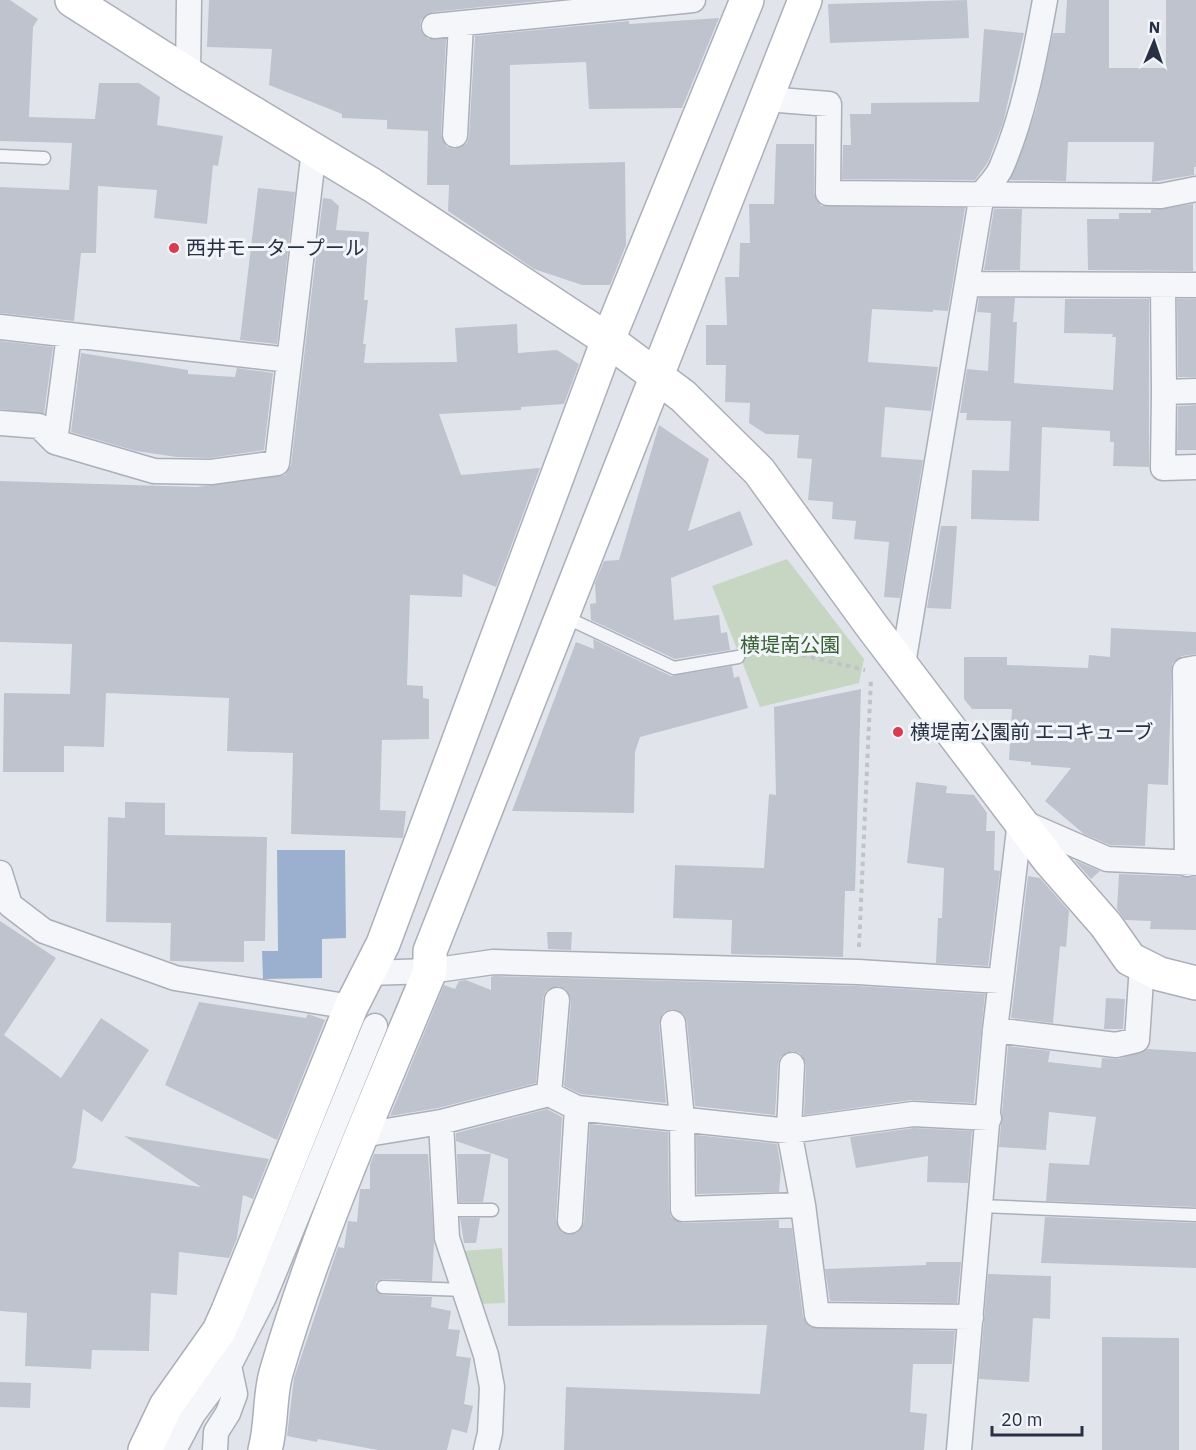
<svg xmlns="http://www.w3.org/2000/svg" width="1196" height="1450" font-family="'IBM Plex Sans','Noto Sans JP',sans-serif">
<rect width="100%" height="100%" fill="#e1e5eb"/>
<path fill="#c6d6c2" d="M787,559L864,659L859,683L760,707L712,586Z
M502,1248L505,1303L478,1304L463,1251Z"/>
<path fill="#9ab0ce" d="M277,850H345L346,938L322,939V978L263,979L262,951H278Z"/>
<path fill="#bec3ce" d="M0,0H10L38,19L33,27L29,117L95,119L99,83H139L160,97L157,125L223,136L218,166L213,165L207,224L154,218L157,190L98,186L96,253H81L74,321L0,313V187L69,190L72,143L0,141Z
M209,0H550L433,12L421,20L420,28L428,39H446L441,135L447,147L455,149L467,143L469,136L475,36L629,21V24L719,18L682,108L589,109L586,62L510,65V165L625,162L626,245L610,285H582L534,269L448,211L449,185H427L428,131L387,129V120L342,118V114L269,85L272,49L207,47Z
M967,0L969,38L830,43L828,4Z
M1067,0H1109V68H1166V0H1196V167H1194V175L1152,182L1154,142H1068L1066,181L1010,180L1036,110L1053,33H1065Z
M984,29L1024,33L1003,123L988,162L975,180L842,179L843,145H851L850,114H871V103L979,102Z
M776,144H814V193L821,206L965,208L948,311L933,310V312L872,309L868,362L938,367L931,411L885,407L881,457L923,460L900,598L884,597L889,542L854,539L856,521L832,519L833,502L808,500L812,459L797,458L799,435L766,434L749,423L750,403L725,402L726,365H706V325H727L725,277H739L740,243H750L749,204H774Z
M258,188L295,192L277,344L240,340Z
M323,198L331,199L339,206L336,230L369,232L364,300H368L363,344H366L364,363L457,362L455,328L517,324L518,353L557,350L579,364L564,404L521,407V410L439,414L461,475L540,468L496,587L463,574L462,597L410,595L407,685L423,686V698L429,699V739L382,740L380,810L406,811L403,838L291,834L293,753L227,751L229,698L106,693L104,747L64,746V772H3L4,693L70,694L72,644L0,642V481L197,487L285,475L291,465Z
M1193,204V271L1088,270L1087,219H1119V213H1151V210Z
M994,209H1022L1020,270H984Z
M979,298H1015L1013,322H1017L1014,383L1113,390L1116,337H1112L1113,334L1064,333L1065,299H1149V467L1113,466L1114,442H1110V431L1042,427L1039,521L971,519L972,470L1009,471L1011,421L966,420L967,413H960L967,369L988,371L991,313L977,312Z
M1177,299H1196V377H1178Z
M0,341L53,347L44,414L0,409Z
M81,353L188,370V374L235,377L237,368L273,373L264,450L210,458L177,457L136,451L71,432Z
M1196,405V450H1177L1178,406Z
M659,425L709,459L688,531L740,511L753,545L671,578L674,620L719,615L721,633L727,632L730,650L675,659L591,620L590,604L596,603L595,583L604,561L619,560Z
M941,526H957L951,609L927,608Z
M1111,628L1196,632V654L1182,656L1172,664L1168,785L1148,784L1145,846L1110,845L1084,834L1045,801L1071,768L1031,765V762L1009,760L1012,709H972L964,699V657H1007V665L1088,668L1089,655L1110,657Z
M593,639L671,676L732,666L734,678L739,676L748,708L640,737L635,752L634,813L512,811L576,642L594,649Z
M861,689L855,891H845L843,957L731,954L732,920L673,918L675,865L764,868L769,794L776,795L774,707Z
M916,782L947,786L946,793L974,795L987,813L986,831H995L994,870L1000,871L988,966L936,963L938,918H942L944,868L907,863Z
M125,802L165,803V835L267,837L265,941H244V962L170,961L171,923L106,922L108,817L125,818Z
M1074,860L1100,871L1091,879Z
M1119,874L1196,877V930L1150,929L1151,921L1125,920L1117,909Z
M1028,876L1040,878L1069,911L1066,947L1060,946L1053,1023L1011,1018Z
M0,921L56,958L4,1035L61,1078L101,1018L149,1050L102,1122L83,1109L76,1161L72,1168L201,1187L124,1136L269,1159L253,1199L243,1195L237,1238L229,1258L179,1252L177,1295L151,1293L149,1351L92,1350L91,1369L25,1366L27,1313L0,1311Z
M547,932H572L571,950L548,949Z
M494,976L857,986L985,994L974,1103L911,1100L804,1115L806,1065L800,1053L792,1051L780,1057L778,1064L775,1115L695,1106L687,1022L684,1014L672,1009L664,1012L659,1024L666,1103L581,1094L564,1086L571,1001L566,989L558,986L546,991L543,998L536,1083L438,1108L390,1116L444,985L455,989L459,981L466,980L491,990V977Z
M1106,998L1125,999L1123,1029H1104Z
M199,1002L306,1018L308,1014L325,1020L277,1140L165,1085Z
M1008,1046L1050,1051L1048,1062L1101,1068L1102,1058L1119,1059L1148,1049L1196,1052V1207L1046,1201L1049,1163L1089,1165L1096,1117L1049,1112L1046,1150L999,1147Z
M547,1109L562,1117L556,1220L563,1233H577L584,1222L590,1124L668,1132L669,1209L671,1217L683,1223L779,1220V1228H792L803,1317L810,1327L955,1331L952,1364H913L910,1412L927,1414L924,1450H564L566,1387L760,1394L767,1325L508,1326V1159L456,1141V1133Z
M914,1128L972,1131L968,1183L927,1182L928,1156L856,1168L850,1137Z
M696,1135L777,1144L781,1168L779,1192L697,1194Z
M374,1154H428L434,1243L432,1281L383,1279L376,1282L375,1287L383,1295L432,1297L431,1307L451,1311L448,1329L460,1330L456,1356L471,1358L464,1404L473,1406L467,1433L452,1429L447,1450H378L318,1439L317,1442L287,1436L294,1378L338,1247L344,1248L348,1221L357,1222L360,1189H370V1165Z
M457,1154H491L483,1202H459Z
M1045,1217L1196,1223V1268L1041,1263Z
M460,1218H480L476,1243H464Z
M926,1262H961L957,1303L830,1301L825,1269L926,1265Z
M988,1274L1051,1276L1050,1319L1033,1318L1029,1382L979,1379Z
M1102,1337L1179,1338V1450H1102Z
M0,1382L31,1383L30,1408L0,1407Z"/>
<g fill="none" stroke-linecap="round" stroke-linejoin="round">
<g stroke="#aaafb9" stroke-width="15">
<path id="lane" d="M0,156L44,158
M563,616L674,668L738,657
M980,1206L1196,1215
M446,1210H492
M383,1287L465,1290"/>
</g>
<g stroke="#aaafb9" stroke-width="27">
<path id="street" d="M434,26L693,0
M188,74L189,0
M766,99L829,104L828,193L1161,196L1196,189
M455,135L461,24
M968,284L1196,285
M1163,285L1164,392L1196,391
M0,327L289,360
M1164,392L1163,468L1196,467
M0,423L39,426L55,442L154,471L211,472L277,463L314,150
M55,442L69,335
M903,664L982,194C988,186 997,177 1001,168C1024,115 1035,56 1045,0
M1187,864L1185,670L1196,668
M0,873L10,905L44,931L175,978L351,1007
M368,973L430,971L493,962L858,972L1000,981
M557,1000L549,1094L577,1108L570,1221
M673,1023L682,1119L683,1209L803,1205
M995,1030L1116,1045L1137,1040L1142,965
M792,1065L789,1131L803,1205L817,1315L971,1317
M577,1108L789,1131L913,1114L989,1118
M441,1122L447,1238L486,1355L492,1387L490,1433L486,1450
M362,1135L441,1122L549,1094
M174,1450L193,1414L229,1366L264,1297L375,1026
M215,1450L216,1432L228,1413L235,1394L229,1366
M959,1450L995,1030L1020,821L1107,859L1196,863"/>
</g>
<g stroke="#aaafb9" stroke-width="36">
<path id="secondary" d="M72,0L188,74L372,185L608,340L683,396L759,471L871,625L1050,861L1106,925L1130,959L1160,974L1196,983
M145,1450L166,1406L219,1331L228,1311L351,1007L383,944L608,340L747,0
M265,1450C272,1425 269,1398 276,1373C316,1236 375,1103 430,971V951L805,0"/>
</g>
<path stroke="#c0c3ca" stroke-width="4" stroke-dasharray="4.5 4.5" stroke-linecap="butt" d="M758,654L780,650L865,670
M859,947L871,679
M346,1372L465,1400"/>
<use href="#lane" stroke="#f5f6f9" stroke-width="12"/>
<use href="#street" stroke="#f5f6f9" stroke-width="24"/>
<use href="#secondary" stroke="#fff" stroke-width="33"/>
</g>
<g fill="#d93d4d" stroke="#f1f4f8" stroke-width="2">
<circle cx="174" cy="248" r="6"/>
<circle cx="898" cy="732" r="6"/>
</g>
<g text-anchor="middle" stroke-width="6" stroke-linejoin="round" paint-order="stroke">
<g font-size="20" fill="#283144" stroke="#f1f4f8" text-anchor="start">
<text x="186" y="255">西井モータープール</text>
<text x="910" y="739">横堤南公園前 エコキューブ</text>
</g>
<g font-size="20" fill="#3a6134" stroke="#f1f4f8">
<text x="790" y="652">横堤南公園</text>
</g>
</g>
<g transform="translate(1154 42) rotate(2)" stroke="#f1f4f8" stroke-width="4.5" paint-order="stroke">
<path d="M0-4.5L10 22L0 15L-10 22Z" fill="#283144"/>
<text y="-9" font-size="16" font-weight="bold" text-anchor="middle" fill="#283144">N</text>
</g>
<path d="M992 1426v9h90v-9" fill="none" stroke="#283144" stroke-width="3"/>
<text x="1001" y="1426" font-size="18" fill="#283144" stroke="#f1f4f8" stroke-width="4.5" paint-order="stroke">20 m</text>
</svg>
